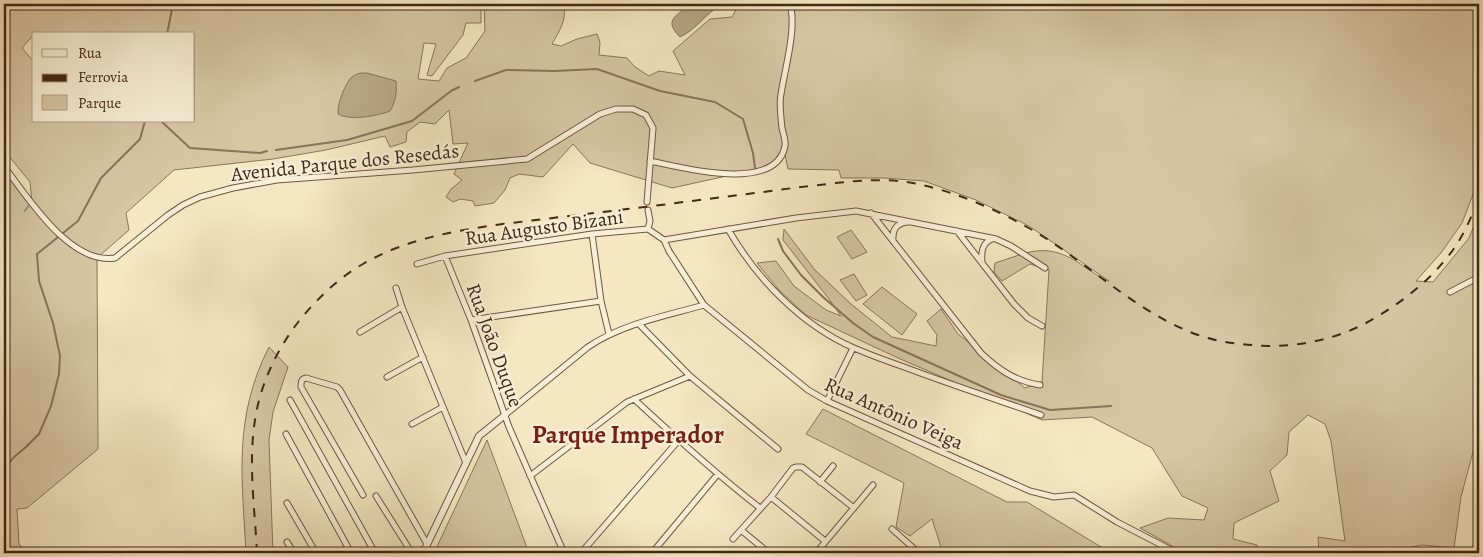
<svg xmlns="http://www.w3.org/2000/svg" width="1483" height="557" font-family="Alegreya,serif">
<rect width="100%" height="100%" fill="#f4e7c1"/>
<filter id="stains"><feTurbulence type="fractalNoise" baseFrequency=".004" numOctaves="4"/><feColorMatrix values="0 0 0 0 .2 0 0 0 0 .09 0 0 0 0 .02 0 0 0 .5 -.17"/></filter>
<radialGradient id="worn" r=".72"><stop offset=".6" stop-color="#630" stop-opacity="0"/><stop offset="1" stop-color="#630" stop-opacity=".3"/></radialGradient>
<path fill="#d6c6a4" stroke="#8c765e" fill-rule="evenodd" d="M4,4H481V23H466L463,35L432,76L427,75L436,44L424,43L418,79L439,81L447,68L466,58L485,31L484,4H563C568,19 559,31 552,44L561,46L577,39L597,34L600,42L599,55L627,58L635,67L649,76L659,71L685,75L673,51L710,19L732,17L739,4H1479V179L1462,223L1441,253L1416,281L1433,282L1469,238L1479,213V447L1474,448L1461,497L1454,548L1423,545L1411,547L1412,553H1319L1318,537L1345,541L1331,441L1325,424L1308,415L1289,432L1287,455L1270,471L1279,501L1234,523L1233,539L1257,545L1258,553H1185L1140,528L1168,518L1204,520L1208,508L1182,496L1152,448L1092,417L1042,420L898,358L806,315L779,290L757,263L776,261L794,286L826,310L841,316L829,299L783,240L784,229L815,270L851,304L892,337L936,346L937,335L927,321L941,309L958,334L1025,388L1042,382L1049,270L1030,264L1002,281L994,272L995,263C1027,253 1044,242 1076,261C1087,268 1098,277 1109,281L1029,226L976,200L924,181L884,178H841L839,170L788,169L784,150L777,159L763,168L672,188L590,163L573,144L543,177L519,174L510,178L505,190L494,203L475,206L473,201L460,199L453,202L446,197L451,189L462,180L454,174L468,143L453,144L449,110L435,124L420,122L407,132L406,142L390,147L385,136L326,150L273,159L174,170L126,213L129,230L97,258L98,449L27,508L17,509L19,544L27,553H4V172L29,204L24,212L32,203L30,182L4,150ZM35,33L194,34V121H34V62L22,48Z
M851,230L867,252L852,259L837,237Z
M854,274L867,295L856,301L840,280Z
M882,287L917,314L902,335L863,304Z
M269,347L288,367L273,412L269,440L273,553H246C242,477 233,418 269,347Z
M823,409L1007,502H1027L1111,553H946L941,547L932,519L910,536L896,527L904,483L806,434Z
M487,440L529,553H434Z"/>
<path fill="#b8a687" stroke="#89735a" d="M691,4H722C706,13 696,30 680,37C663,20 676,16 691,4Z
M367,73L396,81C397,92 396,101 390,111C378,116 349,121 338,114C337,105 345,83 352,77C356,73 362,73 367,73Z"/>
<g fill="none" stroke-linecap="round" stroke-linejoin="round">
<path stroke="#89735a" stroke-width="2" d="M167,34L173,4
M475,81L506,70L555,71L597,69L660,91L715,102L743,119L753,153L755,168
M161,121L190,148L260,153L267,151
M276,150L347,140L412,121L451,91L459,87
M778,239L783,251L801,275L823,297L853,323L873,337L1001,395L1050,410L1111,406
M4,470L13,458L26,447L39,434L51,406L59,374L60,356L53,323L39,281L37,254L78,221L101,178L140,139L145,121"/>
<g stroke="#6f5742" stroke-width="7">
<path id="minor" d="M650,161C680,167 776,194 785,146C786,141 783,133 782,128C781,119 779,102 781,94C785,68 797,28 790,4
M4,166C28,198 70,265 115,258L168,215L183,205L200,197L233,188L277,180L413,170L527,159L600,114L616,109H633L646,115L653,128L647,202
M871,213L981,353C999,370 1015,381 1040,385
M648,229L664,240L669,251L704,305L808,390L827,401L1030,491L1054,497L1074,495L1117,522L1177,553
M648,229L650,221L648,210
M728,229C756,278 801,325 854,348C870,355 887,361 904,367C949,384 995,399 1041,415
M957,231L1014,304L1028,318L1042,326
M592,234L601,301L609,334
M664,240L796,218L856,211L996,239L1011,246L1045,268
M893,241C892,230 896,223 908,222
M445,256L471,320L509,427L564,553
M982,262C981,252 982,243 992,239
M417,264L445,256L592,234L648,229
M396,288L402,307L466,463
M1450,292L1479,277
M471,320L601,301
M639,324L690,376L778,449
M360,332L402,307
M387,377L423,357
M634,399C675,437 716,474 760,508
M290,400L375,553
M827,401L853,348
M505,415L588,347C622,324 665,316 704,305
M412,424L443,407
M286,434L351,553
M530,476L627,402L690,376
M820,482L833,466
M363,495L301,387C301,382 301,379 306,378L337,387L340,390L427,544
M376,496L408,547L409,553
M771,497L825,541
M287,503L316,553
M892,529L919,553
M733,539L741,530
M287,542L294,553
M581,553L678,441
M652,553L717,475
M769,553L741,530L771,497L793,468L796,467H802L854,508
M816,553L873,485"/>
</g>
<g stroke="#6f5742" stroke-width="8">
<path id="tertiary" d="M423,553L479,436L505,415"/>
</g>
<use href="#minor" stroke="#f8efd7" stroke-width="5"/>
<use href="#tertiary" stroke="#f8efd7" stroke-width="6"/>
<path stroke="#432717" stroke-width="2" stroke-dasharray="9 9" stroke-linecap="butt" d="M257,553C255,510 248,464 255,420C260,385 277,349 299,321C317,299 338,278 363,264C414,234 478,227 536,220C578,215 619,210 661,205C705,199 749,194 793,188C833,184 878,175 918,184C955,192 993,208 1027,227C1086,260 1134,312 1198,335C1221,343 1245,345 1268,346C1302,346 1336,339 1366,323C1395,307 1424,286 1445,260C1461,242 1470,220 1479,199"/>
</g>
<g text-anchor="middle" stroke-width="4.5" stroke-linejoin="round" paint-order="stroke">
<g font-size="20" fill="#432717" stroke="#f8efd7">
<text transform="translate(345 162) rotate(-6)" y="7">Avenida Parque dos Resedás</text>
<text transform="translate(544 227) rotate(-8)" y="7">Rua Augusto Bizani</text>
<text transform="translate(495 345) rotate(70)" y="7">Rua João Duque</text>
<text transform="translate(894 413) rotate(24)" y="7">Rua Antônio Veiga</text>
</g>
<g font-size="25" font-weight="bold" fill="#7a1f14" stroke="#f8efd7">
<text x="628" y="443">Parque Imperador</text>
</g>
</g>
<rect width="1483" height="557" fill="none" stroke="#f4e7c1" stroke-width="20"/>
<rect x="5" y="5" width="1473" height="547" fill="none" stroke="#432717" stroke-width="2.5"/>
<rect x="10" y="10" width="1463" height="537" fill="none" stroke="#432717"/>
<rect x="32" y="32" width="162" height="90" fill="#f8efd7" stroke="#b09f8a"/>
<rect x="42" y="49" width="25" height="8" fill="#f8efd7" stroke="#b09f8a"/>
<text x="78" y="58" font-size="15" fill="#432717">Rua</text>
<rect x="42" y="74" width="25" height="8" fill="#432717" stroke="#b09f8a"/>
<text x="78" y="82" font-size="15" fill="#432717">Ferrovia</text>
<rect x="42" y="95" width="25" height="15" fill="#d6c6a4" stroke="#b09f8a"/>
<text x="78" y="108" font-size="15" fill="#432717">Parque</text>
<rect width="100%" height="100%" filter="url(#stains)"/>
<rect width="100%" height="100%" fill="url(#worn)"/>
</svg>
